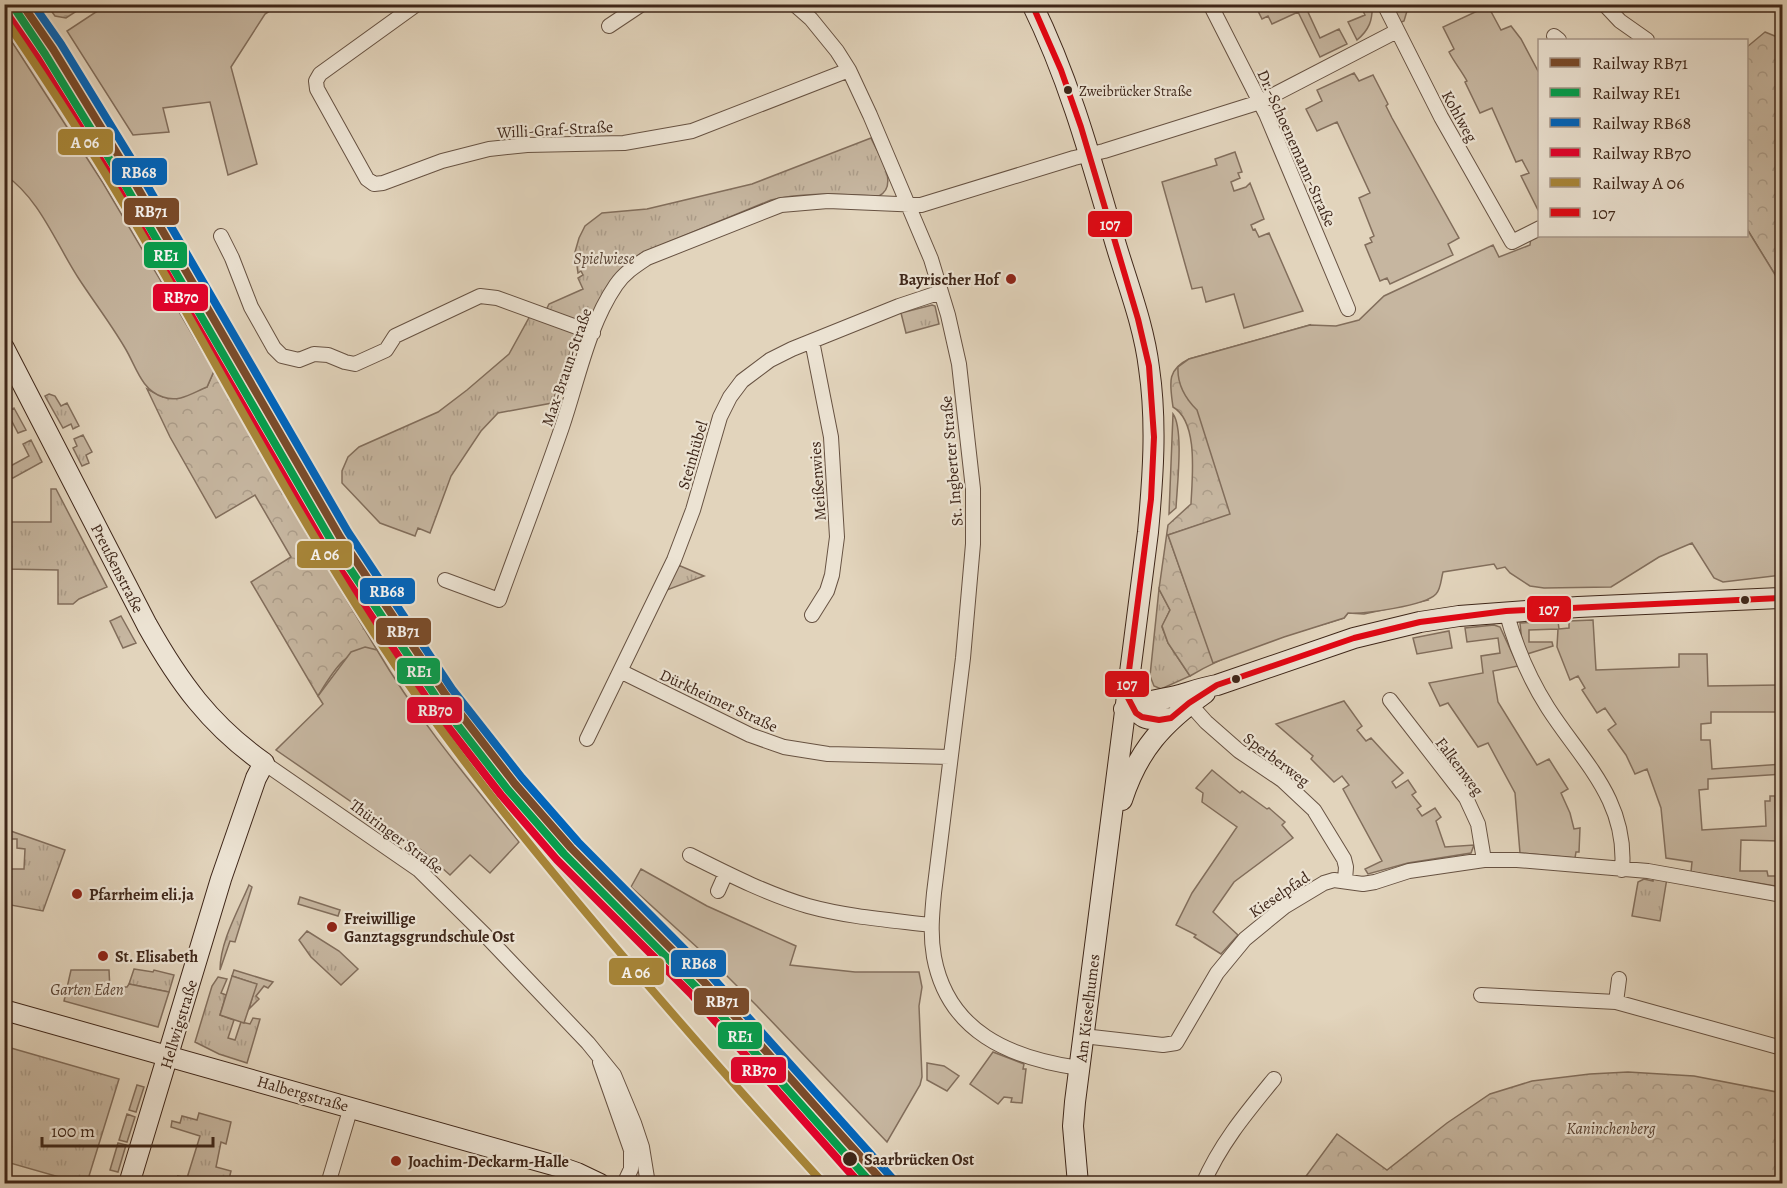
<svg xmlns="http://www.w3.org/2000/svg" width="1787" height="1188" font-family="Alegreya,serif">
<defs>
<pattern id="grass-tufts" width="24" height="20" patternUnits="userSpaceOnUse" patternTransform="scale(1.5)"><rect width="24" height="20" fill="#c6b6a0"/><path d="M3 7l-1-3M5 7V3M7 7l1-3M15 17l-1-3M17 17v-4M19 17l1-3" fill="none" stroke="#ab9c89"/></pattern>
<pattern id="forest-crowns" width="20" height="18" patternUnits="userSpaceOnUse" patternTransform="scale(1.5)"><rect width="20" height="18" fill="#c6b6a0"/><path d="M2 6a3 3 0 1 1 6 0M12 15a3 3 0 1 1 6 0" fill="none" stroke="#ab9c89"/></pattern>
<pattern id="cemetery-stones" width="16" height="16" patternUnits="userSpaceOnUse" patternTransform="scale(1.5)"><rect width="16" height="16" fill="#c6b6a0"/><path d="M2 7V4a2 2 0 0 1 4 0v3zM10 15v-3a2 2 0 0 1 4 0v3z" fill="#ab9c89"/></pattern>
</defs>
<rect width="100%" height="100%" fill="#e2d4bc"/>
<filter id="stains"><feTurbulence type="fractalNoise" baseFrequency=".00333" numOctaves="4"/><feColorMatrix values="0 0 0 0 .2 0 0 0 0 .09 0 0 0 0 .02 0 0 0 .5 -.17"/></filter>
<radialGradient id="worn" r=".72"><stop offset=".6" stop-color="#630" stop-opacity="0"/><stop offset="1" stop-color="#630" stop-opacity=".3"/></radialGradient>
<path fill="url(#grass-tufts)" stroke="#826e5c" stroke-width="1.5" d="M1390,5H1406L1407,11L1404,21L1399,23Z
M871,138C878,154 900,185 879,196C843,195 806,191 771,200L640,254C615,273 607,292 592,319L580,323L546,310L549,304L583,289L578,278L583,275L581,271L578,273L575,252L579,238L585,226L602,213L647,209L752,184Z
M932,305L935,306L939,324L906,333L901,313Z
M530,316L577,334L552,403L498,413L481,431L451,476L430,533L418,528L415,536L380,523L342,483V471L348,457L359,447L438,412L467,390L509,354Z
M49,394L55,396L61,406L67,403L79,426L73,429L71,424L63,428L45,396Z
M14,408L26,430L18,433L7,412Z
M1173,414C1184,429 1177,487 1176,508L1169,514Z
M83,435L92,452L86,455L89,463L82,466L73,448L77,446L74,439Z
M31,440L42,462L13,478H5V469L29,456L23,444Z
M51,489H56L107,587L79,599L73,604H58V570L5,569V522H51Z
M678,565L704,576L667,590Z
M1159,589L1170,610L1162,627L1168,643L1190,676L1161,689L1154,686L1150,676Z
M121,616L136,643L123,648L110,621Z
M5,829L65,850L43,911L5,904V869H24L25,849L17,848V839H5Z
M1654,876L1667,878L1660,921L1632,916L1638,882L1644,879L1653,881Z
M249,885L252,887L235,942L230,941L220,970C220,942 238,911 249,885Z
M307,931L339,951L358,969L341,985L311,957L299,940Z
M134,969L153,972L154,970L174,975L169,992L129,984Z
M234,970L273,982L268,988L264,986L256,996L259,999L249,1009L256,984L232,976Z
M218,977L227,979L221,993L226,995L220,1015L234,1020L228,1038L235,1040L241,1022L250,1024L253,1018L260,1019L247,1063L219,1054L195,1042L212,986Z
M4,1046L119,1079L89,1176L95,1178L93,1183H80L7,1162L5,1165Z
M199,1113L231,1122L226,1144L221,1142L216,1167L231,1171L228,1183H210L209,1181C198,1178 189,1185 179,1179L178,1176L187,1178L200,1136L171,1127L172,1121L180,1123L182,1116L197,1120Z"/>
<path fill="url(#forest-crowns)" stroke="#826e5c" stroke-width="1.5" d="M1765,32L1782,39V286L1747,229V47Z
M1310,325L1236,513L1168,535L1207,644L1414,585L1428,600L1364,614L1348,613L1344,618C1292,634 1237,648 1190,676L1168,643L1162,626L1170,610L1159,589L1168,525L1191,504C1192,478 1199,422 1173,407C1170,384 1166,370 1189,359Z
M214,371L308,536L377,650C348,644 332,673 318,696L251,582L291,557L255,495L216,518L170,437L147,389L163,397L207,387Z
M1628,1072L1694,1076L1782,1093V1183H1301L1337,1134L1387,1170L1447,1123L1490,1094L1532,1081L1590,1074Z"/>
<path fill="url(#cemetery-stones)" stroke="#826e5c" stroke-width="1.5" d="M47,5H86L66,18L55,16Z"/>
<path fill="#c6b6a0" stroke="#826e5c" stroke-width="1.5" d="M108,4L279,5L265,14L231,67L257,164L228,175L210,102L163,108L169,132L133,135L67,31Z
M1255,5H1322L1308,12L1320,38L1339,29L1347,44L1320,57L1298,12L1272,24L1268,16L1262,19Z
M1360,5H1372C1373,20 1369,30 1357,40L1348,22L1365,15Z
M1488,6L1501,30L1511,26L1521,39L1538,71H1539L1540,210H1538L1521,176L1529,173L1522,160L1516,162L1492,108L1480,113L1465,82L1467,81C1461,70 1454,62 1449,52L1454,49L1443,27Z
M5,31L103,183L214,371L207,387C192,393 179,403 163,397C141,390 136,366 125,348C111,324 94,302 79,279C56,244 40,199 5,175Z
M1354,73L1359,81L1373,75L1388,104L1386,106L1392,118L1459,238L1448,244L1453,255L1390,284L1387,278L1380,281L1365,245L1372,242L1370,238L1374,236L1359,198L1370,193L1337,122L1317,131L1306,109L1322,101L1317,90Z
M1235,152L1242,172L1238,173L1240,178L1231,182L1234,191L1246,187L1250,183L1264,219L1251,225L1253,230L1255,229L1259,237L1269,233L1303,311L1244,328L1234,294L1206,302L1202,287L1192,289L1162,182L1217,165L1215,159Z
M1747,229L1782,286V575L1723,582L1714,578L1692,543L1659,557L1611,587L1544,588L1530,586L1510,573L1505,567L1497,569L1494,564L1443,572C1441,579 1441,589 1436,594C1425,606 1364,614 1348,613L1344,618L1284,637L1213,663L1168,535L1230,514L1197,410C1185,398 1177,385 1178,367L1189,359L1310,325L1336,326L1359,320L1384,296L1493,245L1499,257L1530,245L1531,237L1540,236H1746Z
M1593,620L1596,670L1679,667V654H1707L1708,686L1782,685V712H1711V723L1701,724V740H1710L1712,769L1782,764L1781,736H1782V774L1708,779V789L1699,790L1702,830L1766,826L1765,801H1770V796H1775L1776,828L1782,829V841L1741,840L1740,871H1767L1768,876H1782V887L1691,872L1692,862L1666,858L1661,808L1647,769L1635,774L1626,755L1608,730L1616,724L1605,708L1597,713L1582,690L1585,688L1578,676L1570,680L1557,647L1558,629L1529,630V642H1552L1553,646L1527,654L1522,643L1520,623L1558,621L1559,629L1569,628V621Z
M1494,625L1500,627L1518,666L1493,671L1498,702L1537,765L1549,759L1568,789L1561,793L1570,813L1574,829L1580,828L1579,852H1576L1575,858L1520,853L1515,793L1488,743L1478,747L1448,703L1440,706L1429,683L1483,673L1481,656L1500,653L1498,638L1467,642L1465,628Z
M1449,631L1452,648L1417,654L1413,638Z
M365,647L377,650C417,718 469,780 519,842L490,873L470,855L450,875L424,852L276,750L323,704L318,696L351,652Z
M1344,701L1362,726L1357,730L1366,741L1371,738L1403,773L1392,782L1396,788L1408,780L1416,792L1412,795L1421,806L1417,809L1422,816L1435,808L1441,817L1436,821L1445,847L1474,845L1471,853L1408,863L1368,874L1365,869L1382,861L1343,789L1349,785L1342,776L1334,782L1311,759L1313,756L1276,724Z
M1212,770L1240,793L1242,791L1267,809L1269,808L1285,822L1282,825L1293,838L1234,882L1213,912L1238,935L1221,954L1194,937L1196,935L1176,925L1192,893L1237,827L1202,802L1203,793L1196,788Z
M641,869L707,906L796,946L790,965L855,972H919L922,987L919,1006L922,1077L920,1085L887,1142L757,1006L711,960L631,887Z
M300,897L340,910L338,916L298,904Z
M71,970H109L110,991H115V987H127L129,984L169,992L158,1027L64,1001Z
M232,976L257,984L244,1023L220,1015Z
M993,1052L1024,1064L1023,1069H1026L1022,1103L1011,1102L1012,1098L1004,1097L998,1104L970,1084Z
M927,1063L944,1066L959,1076L947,1091L927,1080Z
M137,1085L144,1087L136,1112L129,1110Z
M127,1114L135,1117L127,1142L119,1140Z
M118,1143L126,1145L118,1172L110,1170Z"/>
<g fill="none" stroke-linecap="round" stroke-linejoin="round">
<g stroke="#675242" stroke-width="16">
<path id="street" d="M417,4L320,74L316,81L317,89L367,179L374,184L383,183L442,161L489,149L527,145L624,143L692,131L849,70
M794,4L811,19L837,51L849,70L870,115L931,259L948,315L959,364L973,489V544L963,658L934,893C932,914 930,935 934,957C948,1032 1010,1058 1079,1068
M1210,4L1266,114L1348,309
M1384,4L1441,117L1512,242L1540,228
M1604,4L1620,21L1647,40
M609,26L642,4
M1554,36L1559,40
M221,236L232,258L251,307L274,348L282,356L299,360L314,354L328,355L345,362L355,364L386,350L395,336L480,296L497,298L593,333
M445,580L499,600C520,542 542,485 562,427C578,380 588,326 616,285C624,273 635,266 647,258L781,205L828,201L921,205L1074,158L1104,151L1260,102L1397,31
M1506,611C1515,645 1529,678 1548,708C1582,761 1628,800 1622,870
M812,615L827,591L832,575L837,537L831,437L812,341
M620,671L750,735L784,747L828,754L950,757
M1390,700L1466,798L1478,824L1484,860
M1189,703L1206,722L1239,751L1282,780L1314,810L1344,859L1346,867L1345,880
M587,739L674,560L693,510L720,417L730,397L742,381L770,360L792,349L899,306L941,292
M264,763L419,870L485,935L588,1043L614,1075L634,1123L642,1147L648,1184
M690,855C728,874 767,894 808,906C848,917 890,920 931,925
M718,891L726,873
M1481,995L1616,1002L1782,1048
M1616,1002L1619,979
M1083,1036L1163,1045L1176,1043L1217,973L1245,939L1284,907L1324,883L1334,880L1363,884L1375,882L1409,871L1484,860H1517L1648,871L1782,895
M600,1062L631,1150V1169L624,1184
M328,1184L351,1107
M1203,1184C1220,1144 1247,1112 1274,1079"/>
</g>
<g stroke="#3e2619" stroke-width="22">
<path id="secondary" d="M1032,4C1070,81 1092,163 1116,245C1128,285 1144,326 1149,368C1157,422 1153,477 1148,532L1075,1102L1073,1126L1078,1184
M4,348L147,625C179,682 210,725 264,763L256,778L221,879L129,1184
M1127,697C1142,720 1143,721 1171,718
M1124,709C1142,701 1161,700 1180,695C1193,691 1204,687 1217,685L1354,638L1420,622L1459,616L1578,607L1782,598
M1122,800C1138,750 1163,723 1205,693
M4,1010L560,1167L577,1173L600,1184"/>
</g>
<use href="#street" stroke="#ece3d3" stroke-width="14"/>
<use href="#secondary" stroke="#ece3d3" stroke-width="20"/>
<g stroke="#ece3d3" stroke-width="10">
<path id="bus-1" d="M1032,4L1061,70L1081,127L1138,319L1149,366L1154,437L1151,499L1126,694L1136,713L1142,717L1159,720L1171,718L1189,703L1217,685L1354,638L1420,622L1506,611L1782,598"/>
</g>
<use href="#bus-1" stroke="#e30513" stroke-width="6"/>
<g stroke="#ece3d3" stroke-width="12">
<path id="rail-1" d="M22,4L53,49L129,173L340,537L445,694L515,784L571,848L705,983L885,1184"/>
</g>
<g stroke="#ece3d3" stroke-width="12">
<path id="rail-2" d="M15,9L45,54L121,178L332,542L438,700L508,790L564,854L698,989L872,1184"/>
</g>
<g stroke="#ece3d3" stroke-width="12">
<path id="rail-3" d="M33,4L61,44L137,168L348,532L452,689L522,778L578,842L712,977L892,1178"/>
</g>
<g stroke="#ece3d3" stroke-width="12">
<path id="rail-4" d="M7,14L38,59L114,182L324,546L431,705L501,795L557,860L692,995L860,1184"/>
</g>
<g stroke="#ece3d3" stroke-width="12">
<path id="rail-5" d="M4,18C54,91 102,166 146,242C222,373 292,507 374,633C445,742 526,842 610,941C680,1023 751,1104 824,1184"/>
</g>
<use href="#rail-1" stroke="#7a4b2a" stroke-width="8"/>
<use href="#rail-2" stroke="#03a04e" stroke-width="8"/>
<use href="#rail-3" stroke="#0065bd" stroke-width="8"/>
<use href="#rail-4" stroke="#e4002b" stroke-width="8"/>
<use href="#rail-5" stroke="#a88638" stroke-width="8"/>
</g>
<g fill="#3e2619" stroke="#ece3d3" stroke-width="2">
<circle cx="1068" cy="90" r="5"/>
<circle cx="1745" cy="600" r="5"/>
<circle cx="1236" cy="679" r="5"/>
<circle cx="850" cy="1159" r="8"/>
</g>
<g fill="#8f2418" stroke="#ece3d3" stroke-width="2">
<circle cx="1011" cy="279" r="6"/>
<circle cx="77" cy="894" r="6"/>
<circle cx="332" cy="927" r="6"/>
<circle cx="103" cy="956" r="6"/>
<circle cx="396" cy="1161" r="6"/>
</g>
<g text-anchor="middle" stroke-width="4.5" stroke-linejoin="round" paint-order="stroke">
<g font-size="14" fill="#3e2619" stroke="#ece3d3" text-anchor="start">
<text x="1079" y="96">Zweibrücker Straße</text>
</g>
<g font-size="16" fill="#3e2619" stroke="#ece3d3">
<text transform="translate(1460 116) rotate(61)" y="6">Kohlweg</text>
<text transform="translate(555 129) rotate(-3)" y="6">Willi-Graf-Straße</text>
<text transform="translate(1297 148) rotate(66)" y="6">Dr.-Schoenemann-Straße</text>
<text transform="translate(566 367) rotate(-71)" y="6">Max-Braun-Straße</text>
<text transform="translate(692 455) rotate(-74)" y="6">Steinhübel</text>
<text transform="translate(951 461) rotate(-95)" y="6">St. Ingberter Straße</text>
<text transform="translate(817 481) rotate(-94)" y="6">Meißenwies</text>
<text transform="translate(118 568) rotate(63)" y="6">Preußenstraße</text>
<text transform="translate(719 700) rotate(25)" y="6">Dürkheimer Straße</text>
<text transform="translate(1277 759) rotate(37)" y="6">Sperberweg</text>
<text transform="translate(1460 766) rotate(53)" y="6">Falkenweg</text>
<text transform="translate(397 836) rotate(37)" y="6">Thüringer Straße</text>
<text transform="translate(1279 894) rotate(-34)" y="6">Kieselpfad</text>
<text transform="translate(1087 1008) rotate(-83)" y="6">Am Kieselhumes</text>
<text transform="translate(178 1024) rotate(-73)" y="6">Hellwigstraße</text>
<text transform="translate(303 1093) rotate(16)" y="6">Halbergstraße</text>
</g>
<g font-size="16" font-style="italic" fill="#594334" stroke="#ece3d3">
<text x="604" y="264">Spielwiese</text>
<text x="87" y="995">Garten Eden</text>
<text x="1611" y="1134">Kaninchenberg</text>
</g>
<g font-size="16" font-weight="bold" fill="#3e2619" stroke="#ece3d3" text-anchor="start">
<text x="999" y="285" text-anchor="end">Bayrischer Hof</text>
<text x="89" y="900">Pfarrheim eli.ja</text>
<text x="344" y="924">Freiwillige<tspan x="344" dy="18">Ganztagsgrundschule Ost</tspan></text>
<text x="115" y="962">St. Elisabeth</text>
<text x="408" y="1167">Joachim-Deckarm-Halle</text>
</g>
<g font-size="16" font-weight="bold" fill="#3e2619" stroke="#ece3d3" text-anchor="start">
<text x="864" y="1165">Saarbrücken Ost</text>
</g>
</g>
<g stroke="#ece3d3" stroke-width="2">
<rect x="57" y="128" width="57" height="28" rx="6" fill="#a88638"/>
<rect x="111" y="157" width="57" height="29" rx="6" fill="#0065bd"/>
<rect x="123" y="197" width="57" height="29" rx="6" fill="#7a4b2a"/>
<rect x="1087" y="210" width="46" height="28" rx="6" fill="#e30513"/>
<rect x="143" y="241" width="45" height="28" rx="6" fill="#03a04e"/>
<rect x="152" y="283" width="57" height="29" rx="6" fill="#e4002b"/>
<rect x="296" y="540" width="57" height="29" rx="6" fill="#a88638"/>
<rect x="359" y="577" width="57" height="28" rx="6" fill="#0065bd"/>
<rect x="1526" y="595" width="46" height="28" rx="6" fill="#e30513"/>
<rect x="375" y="617" width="57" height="29" rx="6" fill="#7a4b2a"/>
<rect x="396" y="657" width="45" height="28" rx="6" fill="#03a04e"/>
<rect x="1104" y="670" width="46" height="28" rx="6" fill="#e30513"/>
<rect x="406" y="696" width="57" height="28" rx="6" fill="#e4002b"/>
<rect x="670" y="949" width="57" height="29" rx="6" fill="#0065bd"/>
<rect x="608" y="957" width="57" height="29" rx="6" fill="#a88638"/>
<rect x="693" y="987" width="57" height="29" rx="6" fill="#7a4b2a"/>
<rect x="717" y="1021" width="46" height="29" rx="6" fill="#03a04e"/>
<rect x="730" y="1056" width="57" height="28" rx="6" fill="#e4002b"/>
</g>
<g font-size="16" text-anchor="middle" font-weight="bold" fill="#fff">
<text x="85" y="148">A 06</text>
<text x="139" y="178">RB68</text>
<text x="151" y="217">RB71</text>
<text x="1110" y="230">107</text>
<text x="166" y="261">RE1</text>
<text x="181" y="303">RB70</text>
<text x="325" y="560">A 06</text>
<text x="387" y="597">RB68</text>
<text x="1549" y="615">107</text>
<text x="403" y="637">RB71</text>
<text x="419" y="677">RE1</text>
<text x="1127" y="690">107</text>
<text x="435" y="716">RB70</text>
<text x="699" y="969">RB68</text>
<text x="636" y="978">A 06</text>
<text x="722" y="1007">RB71</text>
<text x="740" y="1042">RE1</text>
<text x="759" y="1076">RB70</text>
</g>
<rect width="1787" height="1188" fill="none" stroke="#e2d4bc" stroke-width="24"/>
<rect x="6" y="6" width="1775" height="1176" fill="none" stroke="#3e2619" stroke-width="3"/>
<rect x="12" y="12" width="1763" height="1164" fill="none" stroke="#3e2619" stroke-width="1.5"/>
<rect x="1538" y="39" width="210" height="198" fill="#ece3d3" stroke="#a69789" stroke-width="1.5"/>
<rect x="1550" y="58" width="30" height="9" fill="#7a4b2a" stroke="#a69789" stroke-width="1.5"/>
<text x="1592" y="69" font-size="18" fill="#3e2619">Railway RB71</text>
<rect x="1550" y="88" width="30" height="9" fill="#03a04e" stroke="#a69789" stroke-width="1.5"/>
<text x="1592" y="99" font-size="18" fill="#3e2619">Railway RE1</text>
<rect x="1550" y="118" width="30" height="9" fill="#0065bd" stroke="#a69789" stroke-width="1.5"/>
<text x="1592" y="129" font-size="18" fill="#3e2619">Railway RB68</text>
<rect x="1550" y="148" width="30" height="9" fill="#e4002b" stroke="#a69789" stroke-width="1.5"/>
<text x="1592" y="159" font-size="18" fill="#3e2619">Railway RB70</text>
<rect x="1550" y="178" width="30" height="9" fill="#a88638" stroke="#a69789" stroke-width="1.5"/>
<text x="1592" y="189" font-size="18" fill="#3e2619">Railway A 06</text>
<rect x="1550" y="208" width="30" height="9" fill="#e30513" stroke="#a69789" stroke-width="1.5"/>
<text x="1592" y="219" font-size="18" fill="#3e2619">107</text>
<path d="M42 1137v9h171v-9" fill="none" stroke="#3e2619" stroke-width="3"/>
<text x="51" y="1137" font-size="18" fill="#3e2619" stroke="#ece3d3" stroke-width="4.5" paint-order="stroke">100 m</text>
<rect width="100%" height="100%" filter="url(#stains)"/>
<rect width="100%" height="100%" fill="url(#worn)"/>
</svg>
